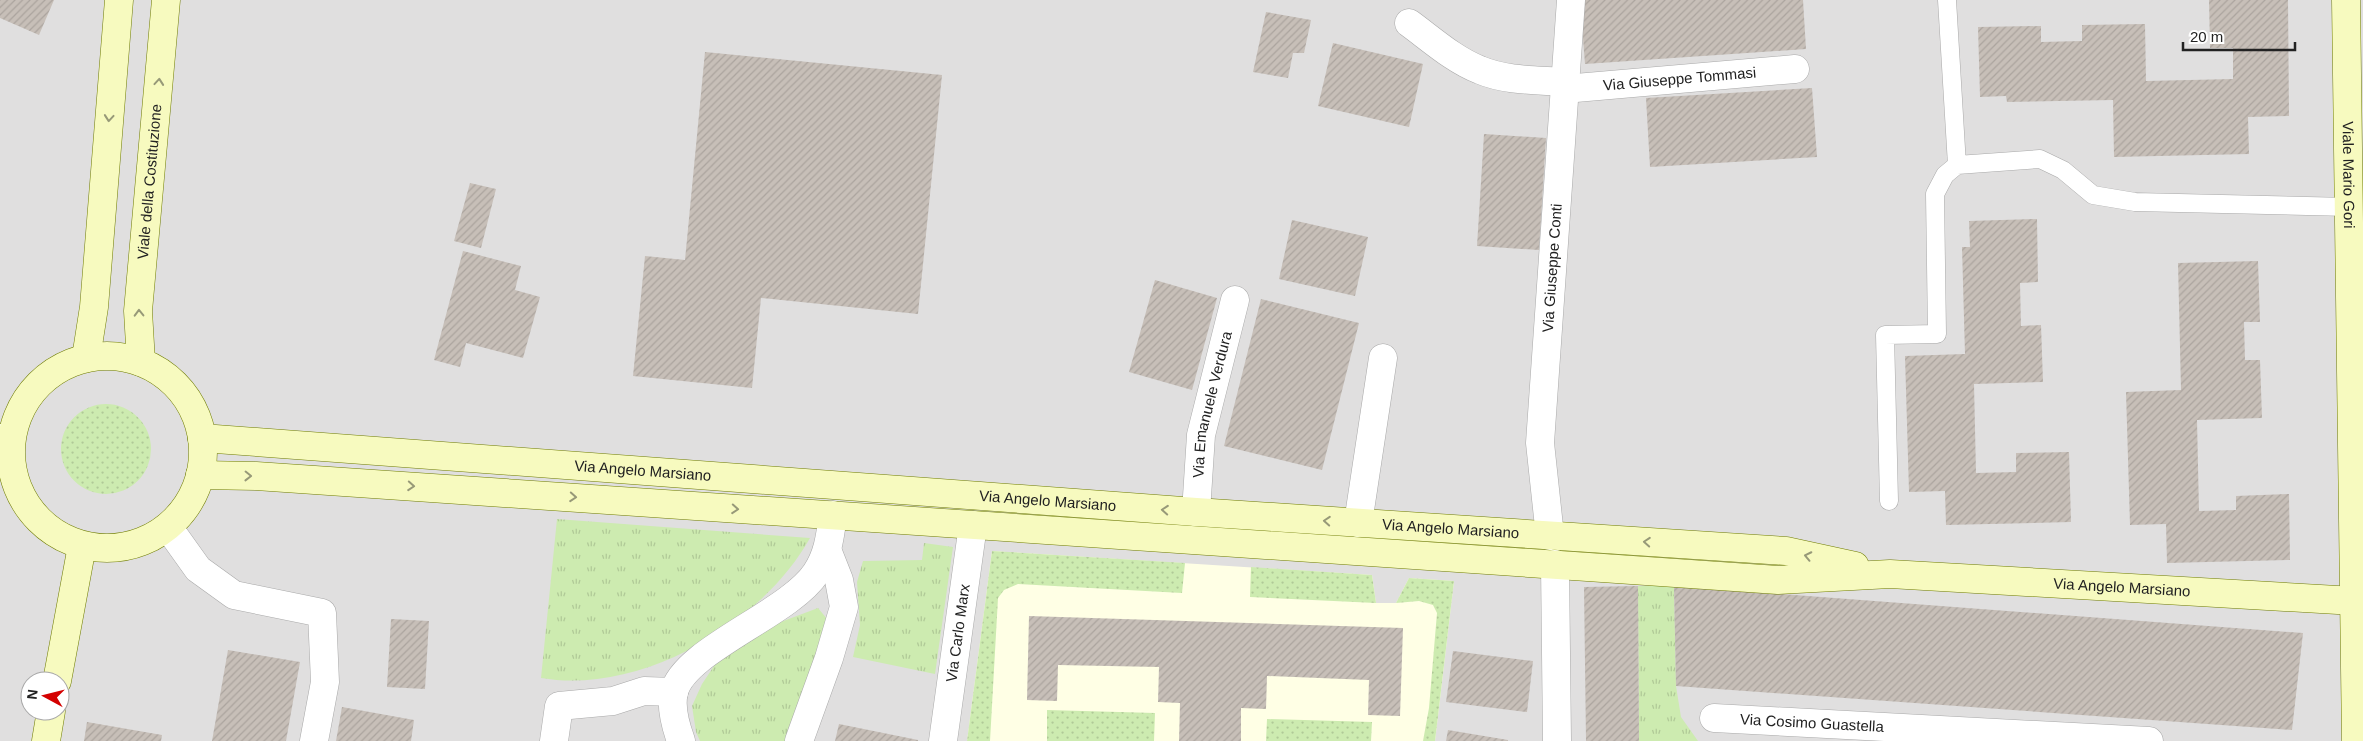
<svg xmlns="http://www.w3.org/2000/svg" width="2363" height="741" font-family="Helvetica,sans-serif">
<defs>
<pattern id="grass-tufts" width="24" height="20" patternUnits="userSpaceOnUse" patternTransform="scale(1.25)"><rect width="24" height="20" fill="#cdebb0"/><path d="M3 7l-1-3M5 7V3M7 7l1-3M15 17l-1-3M17 17v-4M19 17l1-3" fill="none" stroke="#b0c997"/></pattern>
<pattern id="garden-dots" width="8" height="8" patternUnits="userSpaceOnUse" patternTransform="scale(1.25)"><rect width="8" height="8" fill="#cdebb0"/><path d="M2 2h.1M6 6h.1" fill="none" stroke="#b0c997" stroke-width="1.8" stroke-linecap="round"/></pattern>
<pattern id="building-hatch" width="6" height="6" patternUnits="userSpaceOnUse" patternTransform="scale(1.25)"><rect width="6" height="6" fill="#c7bfb8"/><path d="M-1 1l2-2M0 6l6-6M5 7l2-2" fill="none" stroke="#aba49e"/></pattern>
</defs>
<rect width="100%" height="100%" fill="#f2efe9"/>
<path fill="#e0dfdf" fill-rule="evenodd" d="M0,0H2363V741H0ZM30,681H60V711H30Z"/>
<path fill="#ffffe5" d="M992,551L1372,575L1376,603H1396L1409,578L1454,581L1435,741H967Z"/>
<path fill="url(#grass-tufts)" d="M557,519L810,538C762,624 641,695 541,678Z
M924,543L953,547L935,674L853,657L860,625L857,582L863,561L922,560Z
M1638,586H1674L1676,686L1681,717L1698,741H1639Z
M818,608L828,620L823,645L785,741H700L696,732L692,706L702,684L718,660L778,623Z"/>
<path fill="url(#garden-dots)" d="M61 449a45 45 0 1 1 90 0a45 45 0 1 1-90 0Z
M992,551L1185,563L1182,593L1018,584L1004,590L998,598L990,741H967Z
M1251,567L1372,575L1376,603L1250,597Z
M1409,578L1454,581L1435,741H1423L1429,708L1437,613L1433,605L1419,601L1396,603Z
M1047,710L1155,713L1154,741H1047Z
M1267,719L1372,722L1371,741H1266Z"/>
<path fill="url(#building-hatch)" d="M0,0H54L39,35L0,18Z
M1580,0H1803L1806,49L1585,64Z
M2209,0H2288L2289,116L2248,117L2249,154L2114,157L2113,100L2007,102L2006,96L1980,97L1978,27L2041,26V42L2082,41V25L2145,24L2146,81L2233,79V48H2210Z
M1266,12L1311,20L1304,53H1293L1288,78L1253,72Z
M1333,43L1423,64L1409,127L1318,106Z
M705,52L942,75L918,314L761,298L752,388L633,376L645,256L685,260Z
M1812,88L1817,157L1650,167L1646,98Z
M1484,134L1546,138L1539,250L1477,246Z
M470,183L496,189L481,248L454,241Z
M2037,219L2038,282L2020,283L2021,326L2041,325L2043,382L1974,384L1976,473L2016,472V453L2069,452L2071,522L1946,525L1945,491L1909,492L1905,356L1965,354L1962,247H1970L1969,221Z
M1292,220L1368,237L1355,296L1279,279Z
M463,251L521,266L515,290L540,297L523,358L466,343L460,367L434,360Z
M2258,261L2260,322H2244L2245,360H2260L2262,418L2197,420L2199,511L2236,510V496L2289,494L2290,560L2167,563L2166,524L2130,525L2126,392L2181,390L2178,263Z
M1155,280L1217,298L1192,390L1129,372Z
M1261,299L1359,323L1322,470L1224,446Z
M1638,586L1639,741H1586L1584,587Z
M1674,586L2303,633L2292,730L1676,686Z
M1029,616L1403,628L1400,716L1368,715L1369,680L1267,676L1266,709L1241,708V741H1179L1180,703L1158,702L1159,667L1058,665L1057,701L1027,700Z
M391,619L429,621L425,689L387,687Z
M228,650L300,662L286,741H212Z
M1453,651L1533,661L1527,712L1446,702Z
M342,707L414,720L411,741H336Z
M87,722L162,735L161,741H84Z
M839,724L918,740V741H835Z
M1448,730L1508,740V741H1446Z"/>
<g fill="none" stroke-linecap="round" stroke-linejoin="round">
<g stroke="#a9a9a9" stroke-width="19">
<path id="lane" d="M1947,0L1957,165
M1889,501L1885,335L1937,334L1935,194L1945,175L1957,165L2040,159L2063,170L2093,195L2135,202L2349,207"/>
</g>
<g stroke="#a9a9a9" stroke-width="29">
<g id="street">
<path d="M1409,23C1431,39 1454,60 1480,70C1506,81 1537,80 1564,82"/>
<path id="s1" d="M1564,89L1795,69"/>
<path d="M0,438L11,442"/>
<path id="s2" d="M1196,512L1201,435L1235,300"/>
<path d="M1358,523L1383,358"/>
<path d="M168,527L198,569L234,595L322,613L325,682L314,741"/>
<path id="s3" d="M1550,536L1540,443L1571,0"/>
<path d="M1555,564L1557,741"/>
<path id="s4" d="M1714,718L2149,741"/>
<path d="M554,741L559,706L613,701L644,691L674,692"/>
<path d="M681,741C676,727 670,707 674,692C684,650 789,614 816,573C828,555 830,537 833,515"/>
<path d="M799,741L829,658L844,607L839,580L828,552"/>
<path id="s5" d="M943,741L973,525"/>
</g>
</g>
<g stroke="#707d05" stroke-width="29">
<g id="secondary">
<path id="s6" d="M2346,0L2356,741"/>
<circle cx="107" cy="452" r="96"/>
<path d="M86,358L94,307L119,0"/>
<path id="s7" d="M141,362L138,311L166,0"/>
<path id="s8" d="M202,438L1196,512L1786,551L1855,566"/>
<path id="s9" d="M200,475L256,476L1778,580L1890,574L2355,601"/>
<path d="M57,681L82,546"/>
<path d="M46,741L51,711"/>
</g>
</g>
<use href="#lane" stroke="#fff" stroke-width="18"/>
<use href="#street" stroke="#fff" stroke-width="28"/>
<use href="#secondary" stroke="#f7fabf" stroke-width="28"/>
</g>
<defs><path id="oneway-chevron" d="M-2-3.5L2.5 0L-2 3.5" fill="none" stroke-width="1.6" stroke-linecap="round" stroke-linejoin="round" transform="scale(1.25)"/></defs>
<g stroke="#979978">
<use href="#oneway-chevron" transform="translate(159 82) rotate(-85)"/>
<use href="#oneway-chevron" transform="translate(109 118) rotate(95)"/>
<use href="#oneway-chevron" transform="translate(139 313) rotate(-91)"/>
<use href="#oneway-chevron" transform="translate(248 476) rotate(1)"/>
<use href="#oneway-chevron" transform="translate(411 486) rotate(4)"/>
<use href="#oneway-chevron" transform="translate(573 497) rotate(4)"/>
<use href="#oneway-chevron" transform="translate(735 509) rotate(4)"/>
<use href="#oneway-chevron" transform="translate(1165 510) rotate(-176)"/>
<use href="#oneway-chevron" transform="translate(1327 521) rotate(-176)"/>
<use href="#oneway-chevron" transform="translate(1647 542) rotate(-176)"/>
<use href="#oneway-chevron" transform="translate(1808 556) rotate(-168)"/>
</g>
<g text-anchor="middle" stroke-width="4" stroke-linejoin="round" paint-order="stroke">
<g font-size="15" fill="#222" stroke="#fff">
<text dy="5" stroke="none"><textPath href="#s1" startOffset="116">Via Giuseppe Tommasi</textPath></text>
<text dy="5" stroke="none"><textPath href="#s6" startOffset="175">Viale Mario Gori</textPath></text>
<text dy="5" stroke="none"><textPath href="#s7" startOffset="181">Viale della Costituzione</textPath></text>
<text dy="5" stroke="none"><textPath href="#s3" startOffset="269">Via Giuseppe Conti</textPath></text>
<text dy="5" stroke="none"><textPath href="#s2" startOffset="109">Via Emanuele Verdura</textPath></text>
<text dy="5" stroke="none"><textPath href="#s8" startOffset="442">Via Angelo Marsiano</textPath></text>
<text dy="5" stroke="none"><textPath href="#s8" startOffset="848">Via Angelo Marsiano</textPath></text>
<text dy="5" stroke="none"><textPath href="#s8" startOffset="1252">Via Angelo Marsiano</textPath></text>
<text dy="5" stroke="none"><textPath href="#s9" startOffset="1926">Via Angelo Marsiano</textPath></text>
<text dy="5" stroke="none"><textPath href="#s5" startOffset="109">Via Carlo Marx</textPath></text>
<text dy="5" stroke="none"><textPath href="#s4" startOffset="98">Via Cosimo Guastella</textPath></text>
</g>
</g>
<g transform="translate(45 696) rotate(277)"><circle r="24" fill="#ffffff" stroke="#a7a7a7"/>
<path d="M0-4L9 19L0 12L-9 19Z" fill="#d40000"/>
<text y="-8" font-size="14" font-weight="bold" text-anchor="middle" fill="#222222">N</text>
</g>
<path d="M2183 42v8h112v-8" fill="none" stroke="#222222" stroke-width="2.5"/>
<text x="2190" y="42" font-size="15" fill="#222222" stroke="#ffffff" stroke-width="4" paint-order="stroke">20 m</text>
</svg>
